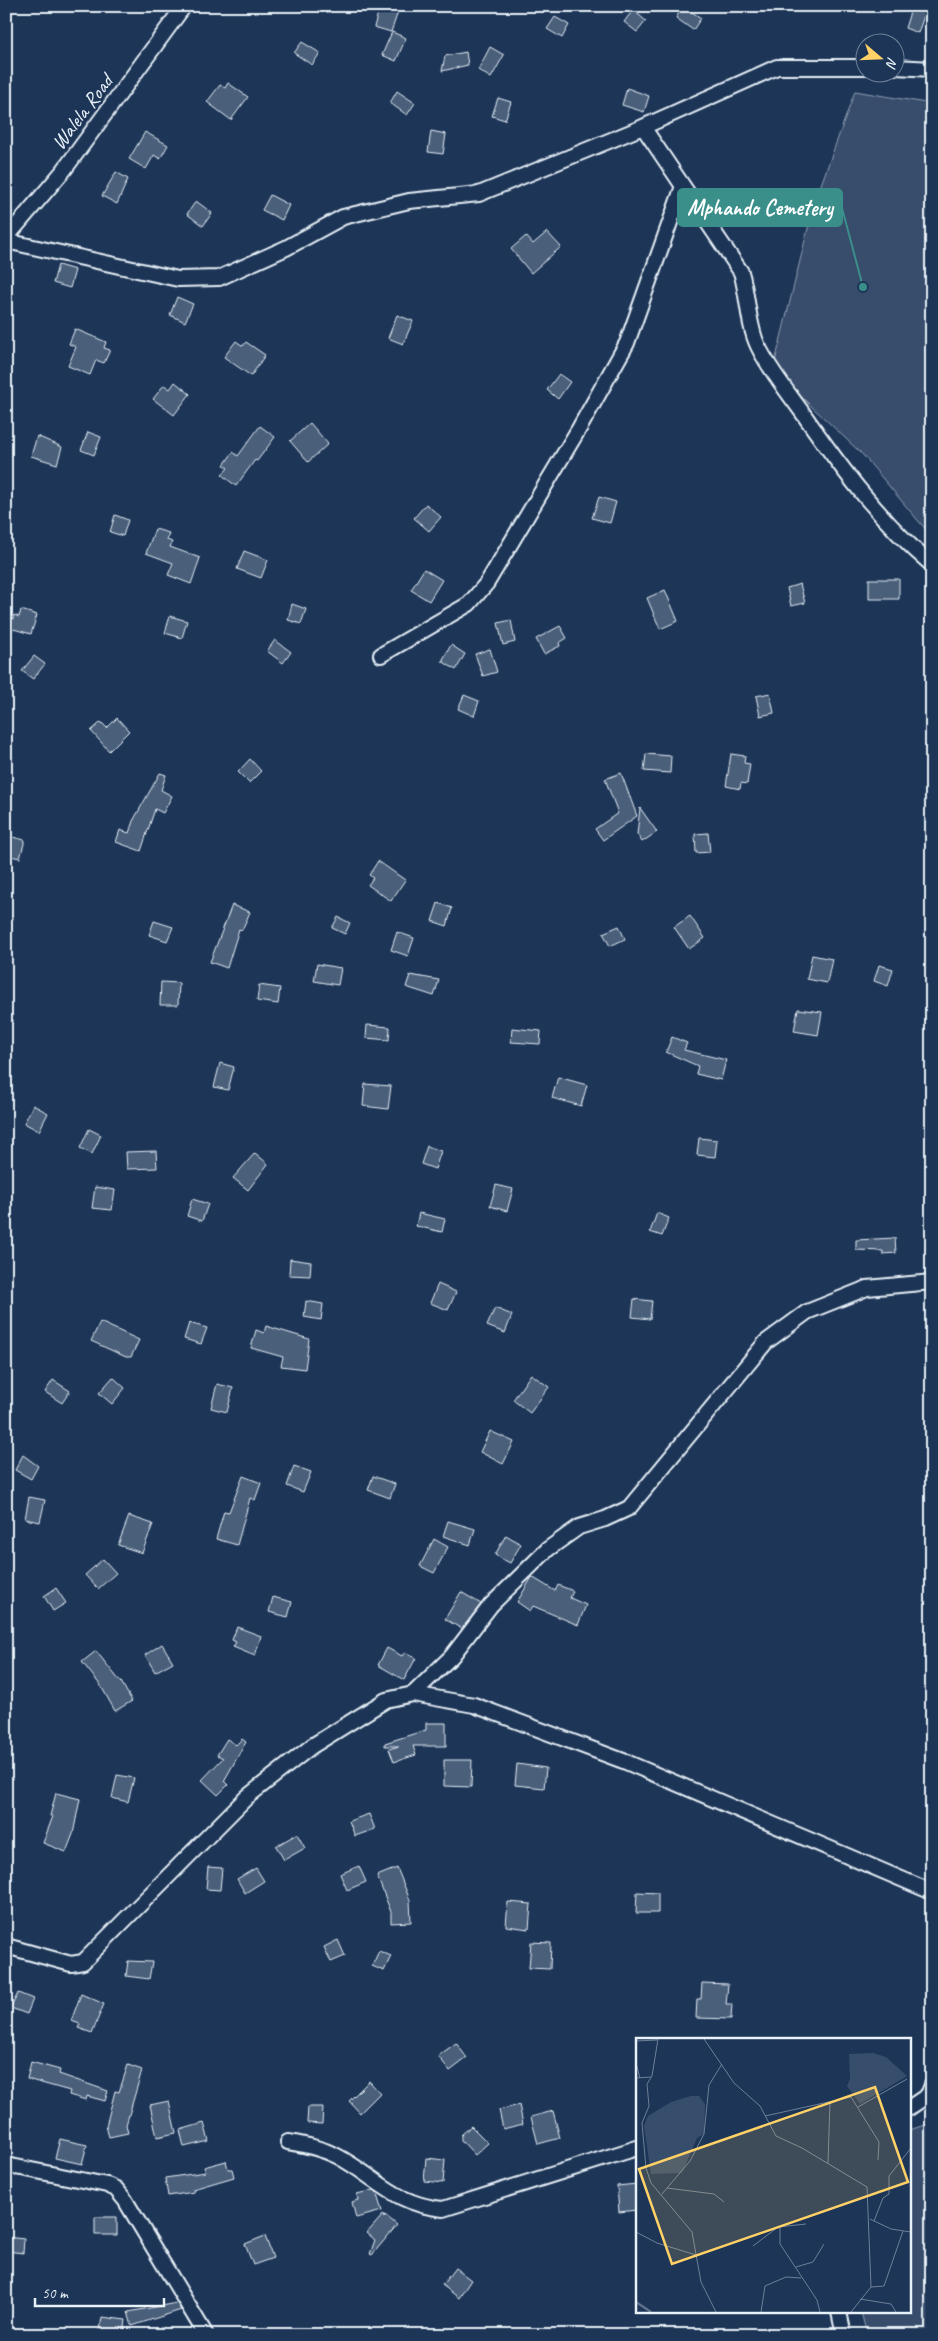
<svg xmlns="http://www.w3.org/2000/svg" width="938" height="2341" font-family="Caveat,sans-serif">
<rect width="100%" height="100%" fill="#1d3557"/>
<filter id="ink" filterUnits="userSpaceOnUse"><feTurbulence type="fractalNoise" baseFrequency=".02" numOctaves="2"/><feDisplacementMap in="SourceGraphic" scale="10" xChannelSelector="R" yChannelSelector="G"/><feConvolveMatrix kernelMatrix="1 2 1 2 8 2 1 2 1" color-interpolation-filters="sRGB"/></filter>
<g filter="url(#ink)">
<path fill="#374d6c" stroke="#909fb2" d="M855,91L932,104V537L862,454L773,370L814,204Z
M932,2123V2335H867L861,2312H909V2130Z"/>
<path fill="#495e7a" stroke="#e8f1f8" d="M380,6L398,12L391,32L374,27Z
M683,6L701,18L693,30L676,18Z
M912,6L926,10L918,33L905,28Z
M633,10L646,21L637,32L624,22Z
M555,17L569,25L562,38L547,29Z
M392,32L406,38L396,61L382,55Z
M302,42L320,53L312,65L294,53Z
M490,47L504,55L491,78L478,70Z
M466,52L468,65L442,71L445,56Z
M228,83L248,97L231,120L207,102L220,85L225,88Z
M627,88L649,96L644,112L622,105Z
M397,91L415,103L407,115L390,103Z
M498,98L511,102L505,120L492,116Z
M431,131L446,134L443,154L428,152Z
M145,132L168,145L160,159L154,155L146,169L129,159Z
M116,172L128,179L117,204L102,196Z
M270,195L289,205L282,220L262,210Z
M196,201L212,213L203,226L187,214Z
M547,232L561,247L531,273L511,249L526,236L533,244Z
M58,265L75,270L70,288L53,283Z
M177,297L193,304L185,322L170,315Z
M397,315L413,321L403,344L388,338Z
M75,329L106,342L104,348L110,350L104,363L96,360L90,375L68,366L76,347L69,344Z
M236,341L243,346L246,342L265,355L251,376L224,357Z
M559,374L570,382L558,399L547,390Z
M175,382L190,394L174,415L153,399L164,385L170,389Z
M310,423L328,444L308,462L290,441Z
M260,426L275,437L257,461L255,460L236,486L222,475L228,468L224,465L233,452L238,456Z
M88,432L101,437L94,455L81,450Z
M37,436L62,447L57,464L31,456Z
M599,497L616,502L610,523L592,518Z
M426,504L441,517L429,531L414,518Z
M115,515L128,520L123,536L110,532Z
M155,529L169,533L167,540L172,542L170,547L200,558L191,584L168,575L173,563L146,553Z
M244,551L268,560L261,578L237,569Z
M424,569L442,580L429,601L411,590Z
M869,579H899V599H869Z
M800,584L805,603L791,606L787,588Z
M665,590L678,621L660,629L647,598Z
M292,604L306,609L301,624L288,620Z
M21,610L37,615L31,634L10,628L14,615L19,617Z
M170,616L187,621L182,638L165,633Z
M511,620L515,642L503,645L498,623Z
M560,626L567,638L559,643L560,646L544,654L536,639Z
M275,640L291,652L283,663L267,651Z
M451,645L465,654L456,670L442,661Z
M490,649L497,672L483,676L475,654Z
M34,656L45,664L33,679L22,671Z
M770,693L774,713L760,716L756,696Z
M464,695L479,701L474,716L458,709Z
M117,718L129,731L109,751L91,731L101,722L107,728Z
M646,754L671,756L670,773L644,771Z
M731,754L745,756L744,763L750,764L747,784L741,783L740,789L726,786Z
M250,759L261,771L249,783L238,772Z
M160,773L166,775L161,790L172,796L163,813L155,809L141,851L116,842L120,830L129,833L133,821Z
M621,773L637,816L603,840L595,829L618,813L605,779Z
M640,808L657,832L642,842L637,834Z
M708,833L710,852L696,853L695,834Z
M8,836L25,840L20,858L6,855Z
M378,861L405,880L391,901L368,885L373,878L369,875Z
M438,903L452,908L447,926L432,921Z
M232,905L250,912L242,930L239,929L227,968L210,962Z
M690,916L705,938L689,949L674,927Z
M338,917L350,923L345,934L332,928Z
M154,921L173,927L167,941L149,935Z
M619,926L625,939L610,946L603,933Z
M397,932L414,938L408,956L391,950Z
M812,955L832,959L827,983L807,979Z
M317,964L341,968L338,985L314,981Z
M879,965L893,969L888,986L874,981Z
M410,975L439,980L434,996L406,987Z
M161,982L179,983L178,1005H160Z
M259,985L280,988L278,1004L257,1001Z
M798,1009L822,1012L818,1035L794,1031Z
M367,1025L390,1027L389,1040L366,1038Z
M512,1028L541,1031L540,1044L511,1042Z
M672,1037L687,1043L684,1050L726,1060L721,1080L696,1074L698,1066L666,1052Z
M220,1063L234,1067L228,1090L214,1087Z
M558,1077L587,1085L581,1106L552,1098Z
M365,1084L391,1086L388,1109L363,1106Z
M33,1105L48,1113L39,1131L24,1123Z
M89,1129L101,1135L92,1154L80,1148Z
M699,1138L717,1140L715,1157L697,1155Z
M427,1146L441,1151L435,1169L421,1164Z
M156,1151L157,1168L127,1169L126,1152Z
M255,1153L268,1164L248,1190L233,1178Z
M496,1185L513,1189L507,1211L490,1206Z
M95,1187L115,1190L112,1210L92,1208Z
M192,1199L208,1204L202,1221L187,1216Z
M419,1213L445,1219L442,1232L416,1226Z
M657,1213L669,1218L662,1236L650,1232Z
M895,1238L896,1253L883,1254V1251L856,1250V1240Z
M290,1259L311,1262L310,1276L289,1275Z
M438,1284L456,1292L448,1310L430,1303Z
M634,1299L652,1301L650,1319L632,1317Z
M306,1301L323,1304L321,1320L304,1317Z
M495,1308L512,1315L505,1333L487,1326Z
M100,1322L139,1340L131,1357H126L91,1341Z
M189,1323L207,1328L201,1344L184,1339Z
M266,1326L309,1339L305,1369L281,1366L283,1357L251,1348L256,1330L264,1333Z
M531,1374L549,1387L530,1413L513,1400Z
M113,1377L125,1388L112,1404L99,1393Z
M53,1380L70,1391L62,1403L45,1392Z
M217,1384L233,1388L227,1412L211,1408Z
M490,1431L514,1442L503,1464L480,1452Z
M23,1455L38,1466L31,1479L15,1470Z
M294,1466L311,1472L303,1492L287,1486Z
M243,1476L261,1483L255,1500L250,1498L237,1545L216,1539L224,1511L229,1512Z
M373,1476L395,1484L390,1498L368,1490Z
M29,1497L45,1500L40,1522L25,1519Z
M129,1516L153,1524L142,1553L118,1545Z
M448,1521L475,1529L470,1545L443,1536Z
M506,1535L521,1544L510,1563L495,1555Z
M434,1539L448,1547L434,1573L420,1566Z
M103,1559L116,1573L98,1589L85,1575Z
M532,1577L555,1591L558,1585L573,1591L570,1598L586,1605L578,1625L533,1606L530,1611L517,1602Z
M56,1588L66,1603L53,1611L44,1596Z
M461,1592L481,1604L462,1629L445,1619Z
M273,1597L292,1602L288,1617L269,1612Z
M237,1627L261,1636L255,1656L233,1647L236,1642L232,1640Z
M162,1644L173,1662L155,1672L145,1655Z
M387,1648L402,1656L405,1652L416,1658L404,1680L378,1665Z
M96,1651L119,1680H120L132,1701L115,1711L101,1686L82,1662Z
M426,1723H446V1746H413L416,1755L394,1762L389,1749L399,1746H385V1743L426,1730Z
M227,1739L236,1745L242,1739L246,1742L224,1781L228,1785L218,1795L202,1780L223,1758L217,1755Z
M444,1760H472L471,1787L444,1786Z
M517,1764L546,1768L544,1788L515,1785Z
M117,1775L134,1778L128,1802L112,1798Z
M56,1793L80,1799L73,1834L66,1852L43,1843L53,1816H50Z
M369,1814L375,1829L355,1836L349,1821Z
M297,1834L305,1848L284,1860L276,1846Z
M359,1866L366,1882L347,1890L340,1874Z
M208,1867L222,1868L220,1890L206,1889Z
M256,1868L264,1881L245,1893L237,1879Z
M397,1868L410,1900L411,1922L391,1923V1912L377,1876Z
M637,1892L658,1893V1913H636Z
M508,1902L531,1904L529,1929L506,1926Z
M338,1940L345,1956L331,1962L324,1947Z
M531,1942L551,1943L550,1969L529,1968Z
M379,1951L391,1956L384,1971L372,1966Z
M128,1961L152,1962L149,1979L126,1976Z
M702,1983L728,1984L726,2004H732L731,2019L696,2018L697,1999H701Z
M18,1993L33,1999L27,2014L11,2008Z
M81,1994L104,2004L92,2033L78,2028L80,2024L71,2021Z
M456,2043L467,2058L450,2071L438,2056Z
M31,2062L60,2070L59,2074L108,2091L105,2101L87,2096L86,2100L69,2095L70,2091L27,2079Z
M128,2065L142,2070L126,2125L128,2133L109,2137L106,2126L115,2091L119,2092Z
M369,2081L380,2093L360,2113L349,2101Z
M169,2101L176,2133L157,2137L150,2105Z
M519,2105L523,2124L503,2129L499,2110Z
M308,2107H323L322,2124L307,2123Z
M553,2111L560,2138L538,2144L531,2117Z
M204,2123L209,2141L184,2147L180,2130Z
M471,2126L488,2143L475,2155L461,2140V2135Z
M60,2139L87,2145L82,2164L55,2158Z
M426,2158L445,2160L443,2183L424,2181Z
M226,2161L228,2169H232L234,2177L193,2189L194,2192L168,2196L165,2178L206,2172L204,2167Z
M637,2184V2210L619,2212L617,2186Z
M373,2190L376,2192L382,2211L356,2218L352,2202L358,2200L357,2194Z
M383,2215L384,2218L385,2215L397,2225L372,2255L370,2254L375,2240L367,2233Z
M95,2217H117V2235H95Z
M265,2236L273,2258L253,2265L245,2244Z
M6,2237L24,2239L23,2253L6,2251Z
M455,2268L471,2280L459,2298L442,2285Z
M177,2303L181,2310L132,2326L128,2312Z
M102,2317L126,2320L124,2335H99Z"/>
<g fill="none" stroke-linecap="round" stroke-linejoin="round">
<g stroke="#e8f1f8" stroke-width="18">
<path id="street" d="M896,67L932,69
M643,127L741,272C748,295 748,326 758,346C769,369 787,391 802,412C841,468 880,521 932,565
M6,238L64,170L184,6
M6,241L178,279L219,278L286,248L343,217L409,201L479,194L643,127L777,67H866
M381,655L469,604L487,583L580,427L627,343L683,186
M413,1694L452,1656L491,1605L548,1549L579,1527L605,1519L629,1508L766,1342L807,1312L867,1288L932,1282
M6,1946L71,1964L83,1962L247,1797L312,1746L386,1700L413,1694L474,1705L626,1762L932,1892
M909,2108L928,2095L932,2085
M288,2142C306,2145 321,2148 337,2156C377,2177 393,2204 443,2209L637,2148
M6,2165L107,2185L116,2189L125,2200L206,2335
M839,2312L844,2335"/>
</g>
<use href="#street" stroke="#1d3557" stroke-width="14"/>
</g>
</g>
<g text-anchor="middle" stroke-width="4.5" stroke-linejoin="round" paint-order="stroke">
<g font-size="21" fill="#e8f1f8" stroke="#1d3557">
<text transform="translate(82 112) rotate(-53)" y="7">Walela Road</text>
</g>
</g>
<g transform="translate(636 2038)">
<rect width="275" height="275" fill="#1d3557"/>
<path d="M237,15L250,19L271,38L224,66L211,48L214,41L213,16ZM55,58H63L69,66L68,96L61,100L46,135L15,136L8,88L12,78L35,64Z" fill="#374d6c"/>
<path fill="none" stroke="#5d7089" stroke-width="2.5" d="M0,264L15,274"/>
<path fill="none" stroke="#6e8097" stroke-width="1" d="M22,1L16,38L11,46L13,68L6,85L10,130L15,145L56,194L65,244L80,274M68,1L98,45L124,68L140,98L166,110L231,149L235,249L215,274M0,3L21,2M0,25L4,40M0,40L15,39M222,69L271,41M129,78L215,59L243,104L242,122M192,125L194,64M31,150L78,156L88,164M26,156L54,123L68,96L73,47L86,26M234,181L255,191L275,194M238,183L247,160L253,156V138L275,110M144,189V206L181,262L184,274M0,194L21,205L60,217M117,208L142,189L170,186M160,229L177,224L188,206M235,249L248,248L267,193M224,261L255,266L260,274M125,274L129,248L150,239L165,240"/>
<path fill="#ffd166" fill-opacity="0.15" stroke="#ffd166" stroke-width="2.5" d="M239,49L272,144L36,226L3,131Z"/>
<rect width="275" height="275" fill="none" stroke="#e8f1f8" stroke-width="2.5"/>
</g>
<path fill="none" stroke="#3a8f8a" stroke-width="2" d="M863 287L842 208"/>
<circle fill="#3a8f8a" stroke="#1d3557" stroke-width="2" cx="863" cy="287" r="5"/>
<rect fill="#3a8f8a" stroke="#3a8f8a" stroke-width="2" x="678" y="189" width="164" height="37" rx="5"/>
<g font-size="22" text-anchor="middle" font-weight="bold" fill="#fff">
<text x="760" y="215">Mphando Cemetery</text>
</g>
<rect width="938" height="2341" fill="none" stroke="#1d3557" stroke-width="25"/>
<rect x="12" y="12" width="913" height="2316" fill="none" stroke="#e8f1f8" stroke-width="2" filter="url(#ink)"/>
<g transform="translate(880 58) rotate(109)"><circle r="24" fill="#1d3557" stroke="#6e8097"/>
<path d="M0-4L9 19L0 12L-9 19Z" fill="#ffd166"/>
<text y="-8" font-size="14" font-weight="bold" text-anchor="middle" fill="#e8f1f8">N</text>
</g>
<path d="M35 2298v8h129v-8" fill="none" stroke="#e8f1f8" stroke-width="2.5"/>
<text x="42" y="2298" font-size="15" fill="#e8f1f8" stroke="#1d3557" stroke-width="4" paint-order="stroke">50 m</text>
</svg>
